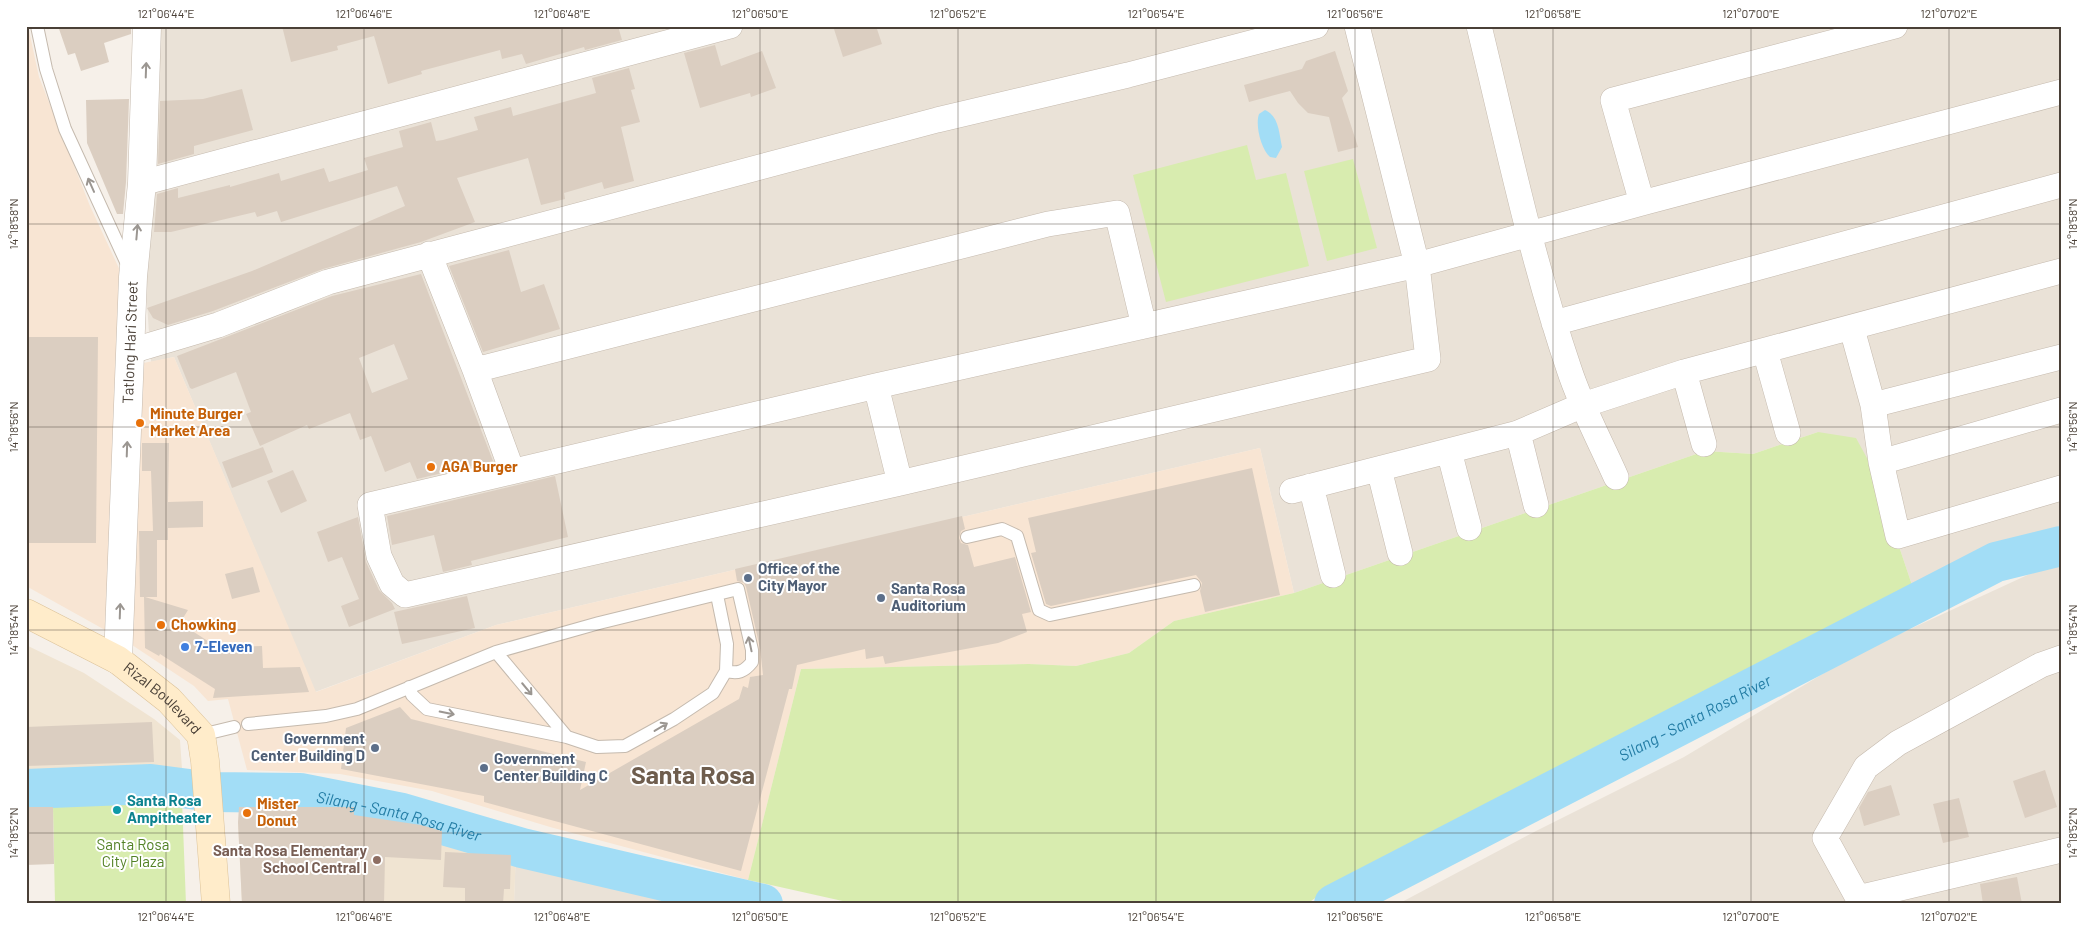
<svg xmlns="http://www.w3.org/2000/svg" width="2087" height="930" font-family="Barlow,sans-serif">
<rect width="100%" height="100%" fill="#f6f0e9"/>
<path fill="#eae2d7" d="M160,26H2061V536L2010,550L1914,591L1873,469L1818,432L1753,454L1705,451L1294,593L1260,448L496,625L315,692L174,357L151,362L146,289Z
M2061,564V904H1398L1536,831L1684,757L1856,654L2045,567Z
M516,847L522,848L744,904H514Z"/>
<path fill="#f8e5d3" d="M26,26H28L39,77L90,206L123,277L114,635L26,586Z
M174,357L316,692L496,625L1260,448L1294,593L1174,621L1129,653L1076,666L1029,664L801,669L748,880L550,827L432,791L340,774L247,770L228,699L208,701L194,686L132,645L138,364Z"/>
<path fill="#f0e4d2" d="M26,645L84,673L154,719L180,740L182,769L26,778Z
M355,815L421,825L516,853L514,904H242L238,822Z"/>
<path fill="#d8ecaf" d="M1247,145L1256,180L1286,173L1309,266L1166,302L1133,175Z
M1353,159L1377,248L1327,261L1304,171Z
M1818,432L1856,438L1873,469L1914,591L1628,745L1378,870L1333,885L1307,904H856L748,880L801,669L1029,664L1076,666L1129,653L1174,621L1294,593L1705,451L1753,454Z
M182,800L186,904H55L53,807Z"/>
<path fill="#a2ddf6" d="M1265,110C1279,116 1279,133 1282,147L1276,158L1270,157C1261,149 1255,125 1259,114Z"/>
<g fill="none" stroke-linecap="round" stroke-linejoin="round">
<g stroke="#a2ddf6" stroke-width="40">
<path id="s1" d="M26,789L151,784L212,792L300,793L402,813L522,848L763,904"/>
<path id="s2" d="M1334,904L1996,562L2061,546"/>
</g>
</g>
<path fill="#dbcec1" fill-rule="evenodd" d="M58,26H131V34L104,43L109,62L81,71L75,53L68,55Z
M282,26H618L622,40L585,50L584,47L526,64L522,54L502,59L500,50L421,71L422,74L388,84L374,36L337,46L338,50L291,62Z
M833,26H876L882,44L843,57Z
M715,45L721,66L762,51L776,88L751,97L750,93L700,108L684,53Z
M1335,51L1348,91L1342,98L1358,147L1338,152L1329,117L1308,113L1298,103L1290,91L1249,102L1244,85L1302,69L1306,61Z
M629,68L635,89L631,90L640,122L621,127L634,181L604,189L602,182L564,193L565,199L541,205L528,158L457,178L475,222L421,242L323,269L213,311L168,325L153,318L147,308L252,271L405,206L397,186L281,222L277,211L257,217L255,212L171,232H154L157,194L178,188V198L230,185V187L279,173L281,181L324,168L329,182L368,170L364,158L403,147L399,131L431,122L436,141L443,140L478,130L474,117L511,107L513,116L596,93L592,78Z
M242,89L253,130L194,146V154L158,164L160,101L203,99Z
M129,99L126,182L123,214H117L87,143L86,100Z
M509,250L521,292L544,284L560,329L483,352L449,266Z
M421,274L493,461L417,479L410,462L385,472L371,436L360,440L350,413L309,429L307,425L260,446L246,414L251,412L236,372L192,389L190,388L177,356L332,296ZM394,344L408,379L372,393L359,358Z
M26,337H98L96,543H26Z
M142,443H169L168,502L203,501V527L168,528V540H157V597H145L188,610L180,623L217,647L262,646L263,668L300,667L309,692L213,698L215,689L160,654L159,656L145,648L144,597H140L139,531H153L151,471H142Z
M263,447L273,472L232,488L222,462Z
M1252,468L1280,595L1205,612L1200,591L1202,583L1196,575L1051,606L1046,604L1031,553L1036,552L1028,518Z
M293,470L307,501L281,513L267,481Z
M555,476L568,537L471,561L472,565L443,572L434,535L392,545L387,516Z
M962,516L965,529L961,531L959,538L961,543L968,545L974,567L1015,557L1031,612L1022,614L1027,632L998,643L885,664L883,656L866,659L865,649L797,665L792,689H789L741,871L484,802V796L341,769L346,728L400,707L411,719L586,762L580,790L739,699L743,686L748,688L750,677L763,675L760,648L746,587L744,583L737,581L735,569Z
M358,517L366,562L379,590L392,603L395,609L349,627L341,606L359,599L342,557L328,562L317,532Z
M253,567L260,592L232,599L225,574Z
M467,596L475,628L402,644L394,612Z
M152,722L154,762L26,766V727Z
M2045,770L2057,807L2025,818L2013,781Z
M1891,785L1900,815L1864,826L1859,808L1868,792Z
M1959,798L1969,837L1943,843L1933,804Z
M26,807H53L54,864L26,865Z
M239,807H354V815L421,825L442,831L441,860L385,857L384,904H242L238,822Z
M445,852L511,855L510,889H504L503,904H465V888L443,887Z
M2017,877L2022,904H1983L1980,884Z"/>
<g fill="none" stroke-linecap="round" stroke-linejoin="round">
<g stroke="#c5baae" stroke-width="14">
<path id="service" d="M37,26L46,69L65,129L128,266
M967,537L1002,529L1017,536L1039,610L1050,615L1194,585
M496,652L567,737L597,747L625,746L674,719L713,693L726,671L727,644L717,595
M409,687L412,695L427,709L567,737
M248,724L326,716L357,709L496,652L599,623L738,589L752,650V662C744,672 738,674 726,671
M201,735L234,727"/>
</g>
<g stroke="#c5baae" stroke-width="26">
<path id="minor" d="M1357,26L1417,265L1428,359L900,483L405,595L392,584L379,556L370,505L876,386L1417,265L1642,203L2061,92
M1479,26C1507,141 1531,257 1569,369C1581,406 1600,441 1616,477
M142,183L730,26
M1642,203L1613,100L1895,26
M429,254L475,370L512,471
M1554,323L2061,185
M1852,329L1873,405L1881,462L1898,536L2061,488
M131,351L218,325L328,282L937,120L1128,75L1316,26
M1765,351L1788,433
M475,370L1048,224L1117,213L1144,326
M1684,372L1704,444
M876,386L900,483
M1873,405L2061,357
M1518,433L1536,505
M1449,451L1469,528
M1881,462L2061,410
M1379,469L1400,553
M1311,486L1333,575
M1292,491L1518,433L1583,405L1684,372L2061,271
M2061,658L2041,665L1898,743L1866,767L1825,838L1858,898L2061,850"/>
</g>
<g stroke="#c5baae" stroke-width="29">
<g id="tertiary">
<path id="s3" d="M118,660L133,277L142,183L147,26"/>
</g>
</g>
<g stroke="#dcc298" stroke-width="29">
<g id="secondary">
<path id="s4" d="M26,613L118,660L169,700L201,735L205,761L216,904"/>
</g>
</g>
<use href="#service" stroke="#fff" stroke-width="12"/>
<use href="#minor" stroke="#fff" stroke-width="25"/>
<use href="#tertiary" stroke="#fff" stroke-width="28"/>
<use href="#secondary" stroke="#ffecca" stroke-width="28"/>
</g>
<defs><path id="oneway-shaft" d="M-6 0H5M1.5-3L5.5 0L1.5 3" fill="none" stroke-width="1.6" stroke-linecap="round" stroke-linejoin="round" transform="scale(1.25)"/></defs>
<g stroke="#9b9691">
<use href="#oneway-shaft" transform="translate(146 70) rotate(-88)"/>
<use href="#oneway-shaft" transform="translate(91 185) rotate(-114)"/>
<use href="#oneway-shaft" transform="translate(137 232) rotate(-85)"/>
<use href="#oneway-shaft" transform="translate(127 449) rotate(-88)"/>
<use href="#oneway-shaft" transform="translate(120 611) rotate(-88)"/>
<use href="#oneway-shaft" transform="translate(750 644) rotate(-102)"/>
<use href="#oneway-shaft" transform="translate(527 689) rotate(50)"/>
<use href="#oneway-shaft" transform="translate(447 713) rotate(11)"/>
<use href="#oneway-shaft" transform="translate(661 727) rotate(-31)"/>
</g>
<path fill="none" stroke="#4a4037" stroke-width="1" stroke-opacity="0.45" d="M166,26V904M364,26V904M562,26V904M760,26V904M958,26V904M1156,26V904M1355,26V904M1553,26V904M1751,26V904M1949,26V904M26,224H2061M26,427H2061M26,630H2061M26,833H2061"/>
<g fill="#e8710a" stroke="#fff" stroke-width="2">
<circle cx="140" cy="423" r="5"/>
<circle cx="431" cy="467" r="5"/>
<circle cx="161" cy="625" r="5"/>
<circle cx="247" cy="813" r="5"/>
</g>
<g fill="#5c6f8a" stroke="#fff" stroke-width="2">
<circle cx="748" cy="578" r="5"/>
<circle cx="881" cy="598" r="5"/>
<circle cx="375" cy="748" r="5"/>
<circle cx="484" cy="768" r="5"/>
</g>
<circle fill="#3f7fe0" stroke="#fff" stroke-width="2" cx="185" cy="647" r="5"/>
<circle fill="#0f9aa8" stroke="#fff" stroke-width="2" cx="117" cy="810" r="5"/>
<circle fill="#8d6e63" stroke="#fff" stroke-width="2" cx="377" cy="860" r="5"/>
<g text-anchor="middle" stroke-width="4" stroke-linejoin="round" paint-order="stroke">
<g font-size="15" fill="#4a4037" stroke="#fff">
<text dy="5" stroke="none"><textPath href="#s3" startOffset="318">Tatlong Hari Street</textPath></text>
<text dy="5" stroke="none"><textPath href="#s4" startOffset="162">Rizal Boulevard</textPath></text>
</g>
<g font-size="15" font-weight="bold" fill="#c56008" stroke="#fff" text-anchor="start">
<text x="150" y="419">Minute Burger<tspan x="150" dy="17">Market Area</tspan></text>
<text x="441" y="472">AGA Burger</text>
<text x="171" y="630">Chowking</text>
<text x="257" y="809">Mister<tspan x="257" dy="17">Donut</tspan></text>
</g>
<g font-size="15" font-weight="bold" fill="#4e5e75" stroke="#fff" text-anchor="start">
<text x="758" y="574">Office of the<tspan x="758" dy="17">City Mayor</tspan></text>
<text x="891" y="594">Santa Rosa<tspan x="891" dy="17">Auditorium</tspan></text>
<text x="365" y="744" text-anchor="end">Government<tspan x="365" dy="17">Center Building D</tspan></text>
<text x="494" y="764">Government<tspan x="494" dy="17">Center Building C</tspan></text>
</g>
<g font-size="15" font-weight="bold" fill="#366cbe" stroke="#fff" text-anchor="start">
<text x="195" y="652">7-Eleven</text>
</g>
<g font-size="15" font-weight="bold" fill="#0d838f" stroke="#fff" text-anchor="start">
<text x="127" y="806">Santa Rosa<tspan x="127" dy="17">Ampitheater</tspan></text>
</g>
<g font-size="15" fill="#528125" stroke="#fff">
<text x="133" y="850">Santa Rosa<tspan x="133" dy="17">City Plaza</tspan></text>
</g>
<g font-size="15" font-weight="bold" fill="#785e54" stroke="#fff" text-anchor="end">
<text x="367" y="856">Santa Rosa Elementary<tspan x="367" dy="17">School Central I</tspan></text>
</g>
<g font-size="16" font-style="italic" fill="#247da5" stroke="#fff">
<text dy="6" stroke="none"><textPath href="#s2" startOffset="406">Silang - Santa Rosa River</textPath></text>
<text dy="6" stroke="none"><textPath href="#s1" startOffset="376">Silang - Santa Rosa River</textPath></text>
</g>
<g font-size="25" font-weight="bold" fill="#6e5d4d" stroke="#fff">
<text x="693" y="784">Santa Rosa</text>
</g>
</g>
<rect width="2087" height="930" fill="none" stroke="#ffffff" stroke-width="55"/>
<rect x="28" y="28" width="2032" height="874" fill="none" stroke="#4a4037" stroke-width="2"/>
<g font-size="12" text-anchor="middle" fill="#4a4037">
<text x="166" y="18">121°06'44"E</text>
<text x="364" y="18">121°06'46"E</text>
<text x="562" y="18">121°06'48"E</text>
<text x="760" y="18">121°06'50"E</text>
<text x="958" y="18">121°06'52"E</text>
<text x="1156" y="18">121°06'54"E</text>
<text x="1355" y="18">121°06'56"E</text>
<text x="1553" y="18">121°06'58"E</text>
<text x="1751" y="18">121°07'00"E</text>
<text x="1949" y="18">121°07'02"E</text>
<text transform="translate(14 224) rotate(-90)" y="4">14°18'58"N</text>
<text transform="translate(2073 224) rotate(-90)" y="4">14°18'58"N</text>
<text transform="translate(14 427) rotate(-90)" y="4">14°18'56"N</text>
<text transform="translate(2073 427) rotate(-90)" y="4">14°18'56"N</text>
<text transform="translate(14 630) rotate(-90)" y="4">14°18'54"N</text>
<text transform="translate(2073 630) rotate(-90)" y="4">14°18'54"N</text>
<text transform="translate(14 833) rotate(-90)" y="4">14°18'52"N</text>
<text transform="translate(2073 833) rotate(-90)" y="4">14°18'52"N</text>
<text x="166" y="921">121°06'44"E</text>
<text x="364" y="921">121°06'46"E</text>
<text x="562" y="921">121°06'48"E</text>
<text x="760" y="921">121°06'50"E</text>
<text x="958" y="921">121°06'52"E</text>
<text x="1156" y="921">121°06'54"E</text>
<text x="1355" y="921">121°06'56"E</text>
<text x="1553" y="921">121°06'58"E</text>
<text x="1751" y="921">121°07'00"E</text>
<text x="1949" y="921">121°07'02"E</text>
</g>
</svg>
